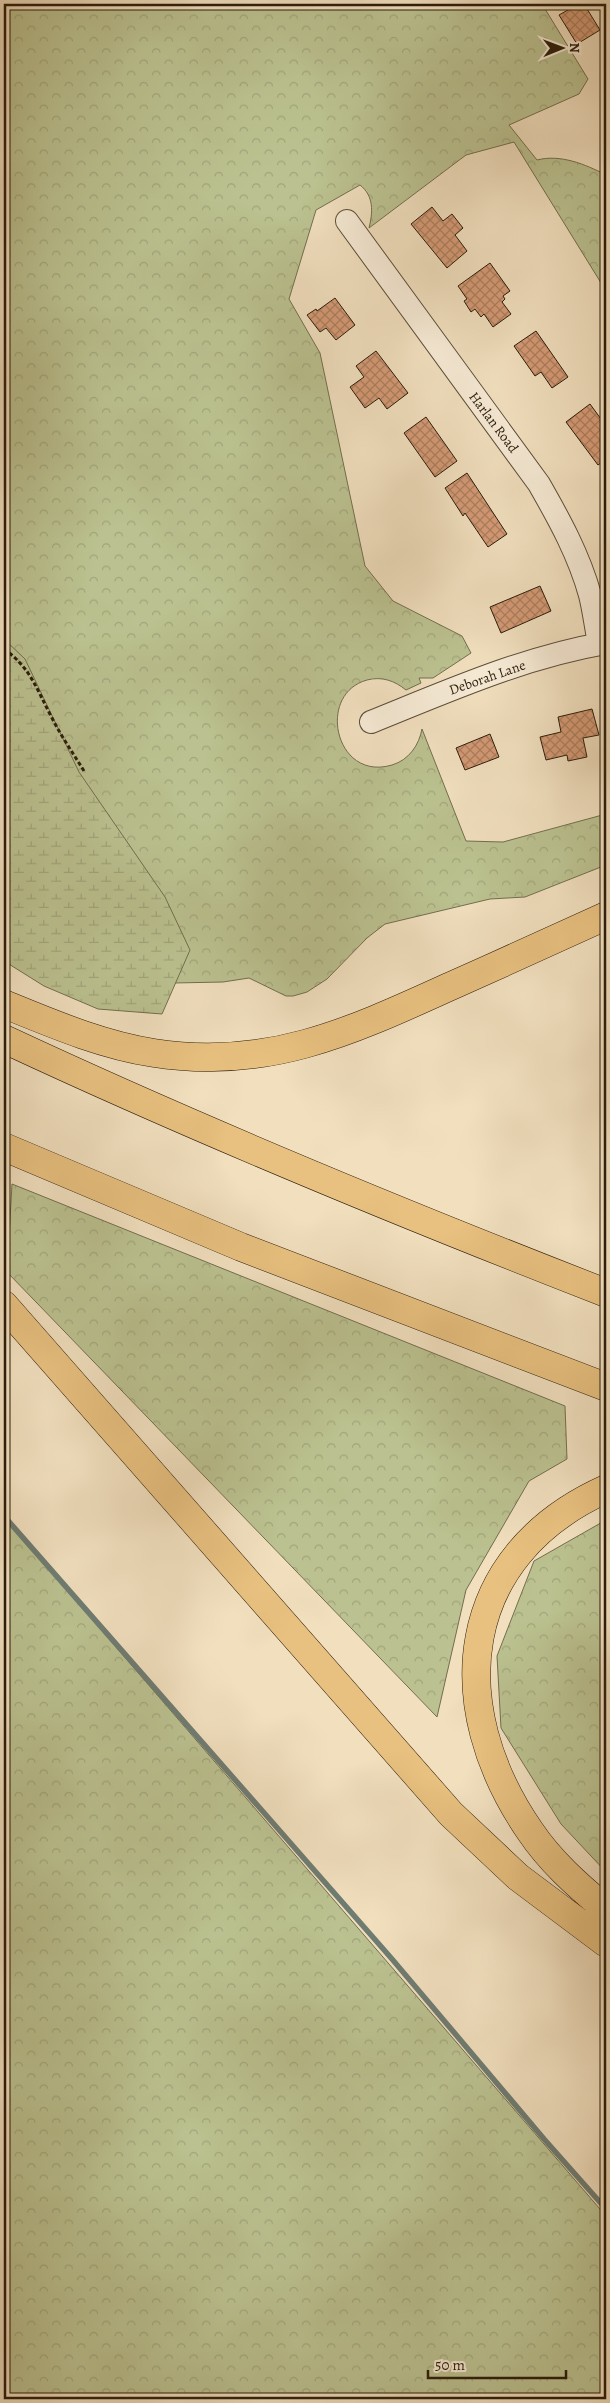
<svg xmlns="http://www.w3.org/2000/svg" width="610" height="2403" font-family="Alegreya,serif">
<defs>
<pattern id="forest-crowns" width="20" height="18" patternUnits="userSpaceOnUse" patternTransform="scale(1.25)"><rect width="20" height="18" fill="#bbc190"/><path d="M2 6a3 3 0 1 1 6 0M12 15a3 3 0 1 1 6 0" fill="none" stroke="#a1a57b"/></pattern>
<pattern id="wetland-marsh" width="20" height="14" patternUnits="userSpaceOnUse" patternTransform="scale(1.25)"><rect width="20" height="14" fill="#bbc190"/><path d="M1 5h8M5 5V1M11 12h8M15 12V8" fill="none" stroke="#a1a57b"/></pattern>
<pattern id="building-cross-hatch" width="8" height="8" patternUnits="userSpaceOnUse" patternTransform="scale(1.25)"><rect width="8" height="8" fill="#d49a75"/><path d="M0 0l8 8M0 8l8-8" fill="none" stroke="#ac7d5e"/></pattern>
</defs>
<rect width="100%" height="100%" fill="#f1dfbe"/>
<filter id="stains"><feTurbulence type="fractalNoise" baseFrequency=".004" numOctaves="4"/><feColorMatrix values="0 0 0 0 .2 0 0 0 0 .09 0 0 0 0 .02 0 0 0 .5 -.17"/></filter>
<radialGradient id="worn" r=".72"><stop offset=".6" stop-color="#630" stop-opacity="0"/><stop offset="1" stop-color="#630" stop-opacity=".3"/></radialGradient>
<path fill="url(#forest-crowns)" stroke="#726e4e" d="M4,4H542L588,79L579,94L509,125L537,160C560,154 585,164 606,175V291L514,142L466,155L369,228C373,212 374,196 360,185L316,210L289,299L320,353L365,566L393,601L462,636L471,653L433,678H419L421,683L406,690C395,681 382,676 367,680C316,694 335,782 392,765C409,760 419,745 422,729L466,841L503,842L606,814V865L525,897L490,899L385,924L367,938L327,979L307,992L293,996H286L249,978L223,982L174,983L4,923Z
M12,1184L565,1406L567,1459L529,1481L466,1590L437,1717L7,1272Z
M4,1517L606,2216V2399H4Z
M606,1520V1872L561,1824L501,1728L497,1656L534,1561Z"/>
<path fill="url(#wetland-marsh)" stroke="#726e4e" d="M4,639L25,659L79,772L165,897L190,950L162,1014L98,1009L44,986L4,961Z"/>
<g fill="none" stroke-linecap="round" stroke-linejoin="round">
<path stroke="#6e7c72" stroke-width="5.5" d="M4,1516L392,1959L544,2139L606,2209"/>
</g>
<path fill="url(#building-cross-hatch)" stroke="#2a1c0b" d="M564,4H584L600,30L577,44L559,15L568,10Z
M432,207L443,221L452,214L463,228L455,235L467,251L447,268L411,224Z
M490,263L510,291L503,296L505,299L502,302L511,314L493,327L484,314L481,317L475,309L471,312L464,301L467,299L458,286Z
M335,298L355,325L336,340L326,328L320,332L307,315L316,309L317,311Z
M536,331L568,377L552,388L541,372L535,376L514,346Z
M376,351L408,393L387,409L379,398L365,408L350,387L364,377L356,366Z
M590,404L606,426V435L602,438L606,444V459L598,465L566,422Z
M426,417L457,461L435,477L404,433Z
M467,473L507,534L488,547L465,513L463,516L445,488Z
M540,586L551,611L501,633L490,607Z
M592,709L599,735L583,738L587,757L568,761L567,755L546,760L540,737L561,732L558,717Z
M490,734L499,757L465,770L456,748Z"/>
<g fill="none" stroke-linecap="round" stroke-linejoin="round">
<g stroke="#5c4d38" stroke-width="24">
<path id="street" d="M347,221L539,484C559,519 579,555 590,595C594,611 596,628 599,644
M371,722C448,691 524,657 606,643"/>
</g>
<g stroke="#2a1c0b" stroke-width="29">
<path id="highway" d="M4,1004C53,1024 102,1045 154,1053C267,1071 352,1031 451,986C503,963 555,939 606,916
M4,1039C201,1131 403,1214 606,1293
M4,1147L241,1247L606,1387
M4,1305L451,1814L518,1877L606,1943
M606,1489C457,1556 443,1705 530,1831C550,1861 578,1886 606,1909"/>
</g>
<path stroke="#2a1c0b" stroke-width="3" stroke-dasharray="4 2.5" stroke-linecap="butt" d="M4,649C31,668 37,690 52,718C61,736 73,753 84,771"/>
<use href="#street" stroke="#f6ead5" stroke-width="22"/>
<use href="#highway" stroke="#e8c07f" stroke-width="28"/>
</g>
<g text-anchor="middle" stroke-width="4.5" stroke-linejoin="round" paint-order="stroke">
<g font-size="14" fill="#2a1c0b" stroke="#f6ead5">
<text transform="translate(494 422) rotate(53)" y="5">Harlan Road</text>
<text transform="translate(487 677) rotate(-19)" y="5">Deborah Lane</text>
</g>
</g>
<rect width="610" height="2403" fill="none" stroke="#f1dfbe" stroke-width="20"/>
<rect x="5" y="5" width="600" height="2393" fill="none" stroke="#2a1c0b" stroke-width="2.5"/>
<rect x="10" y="10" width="590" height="2383" fill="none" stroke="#2a1c0b"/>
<g transform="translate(562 48) rotate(89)" stroke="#f6ead5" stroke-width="4" paint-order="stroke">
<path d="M0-4L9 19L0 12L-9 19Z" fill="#2a1c0b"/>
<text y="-8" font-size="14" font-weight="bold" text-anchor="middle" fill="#2a1c0b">N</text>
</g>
<path d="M428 2370v8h138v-8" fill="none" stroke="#2a1c0b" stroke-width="2.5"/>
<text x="435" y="2370" font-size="15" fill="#2a1c0b" stroke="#f6ead5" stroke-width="4" paint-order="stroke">50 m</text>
<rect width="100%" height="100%" filter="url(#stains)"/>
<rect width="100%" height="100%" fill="url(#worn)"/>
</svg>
